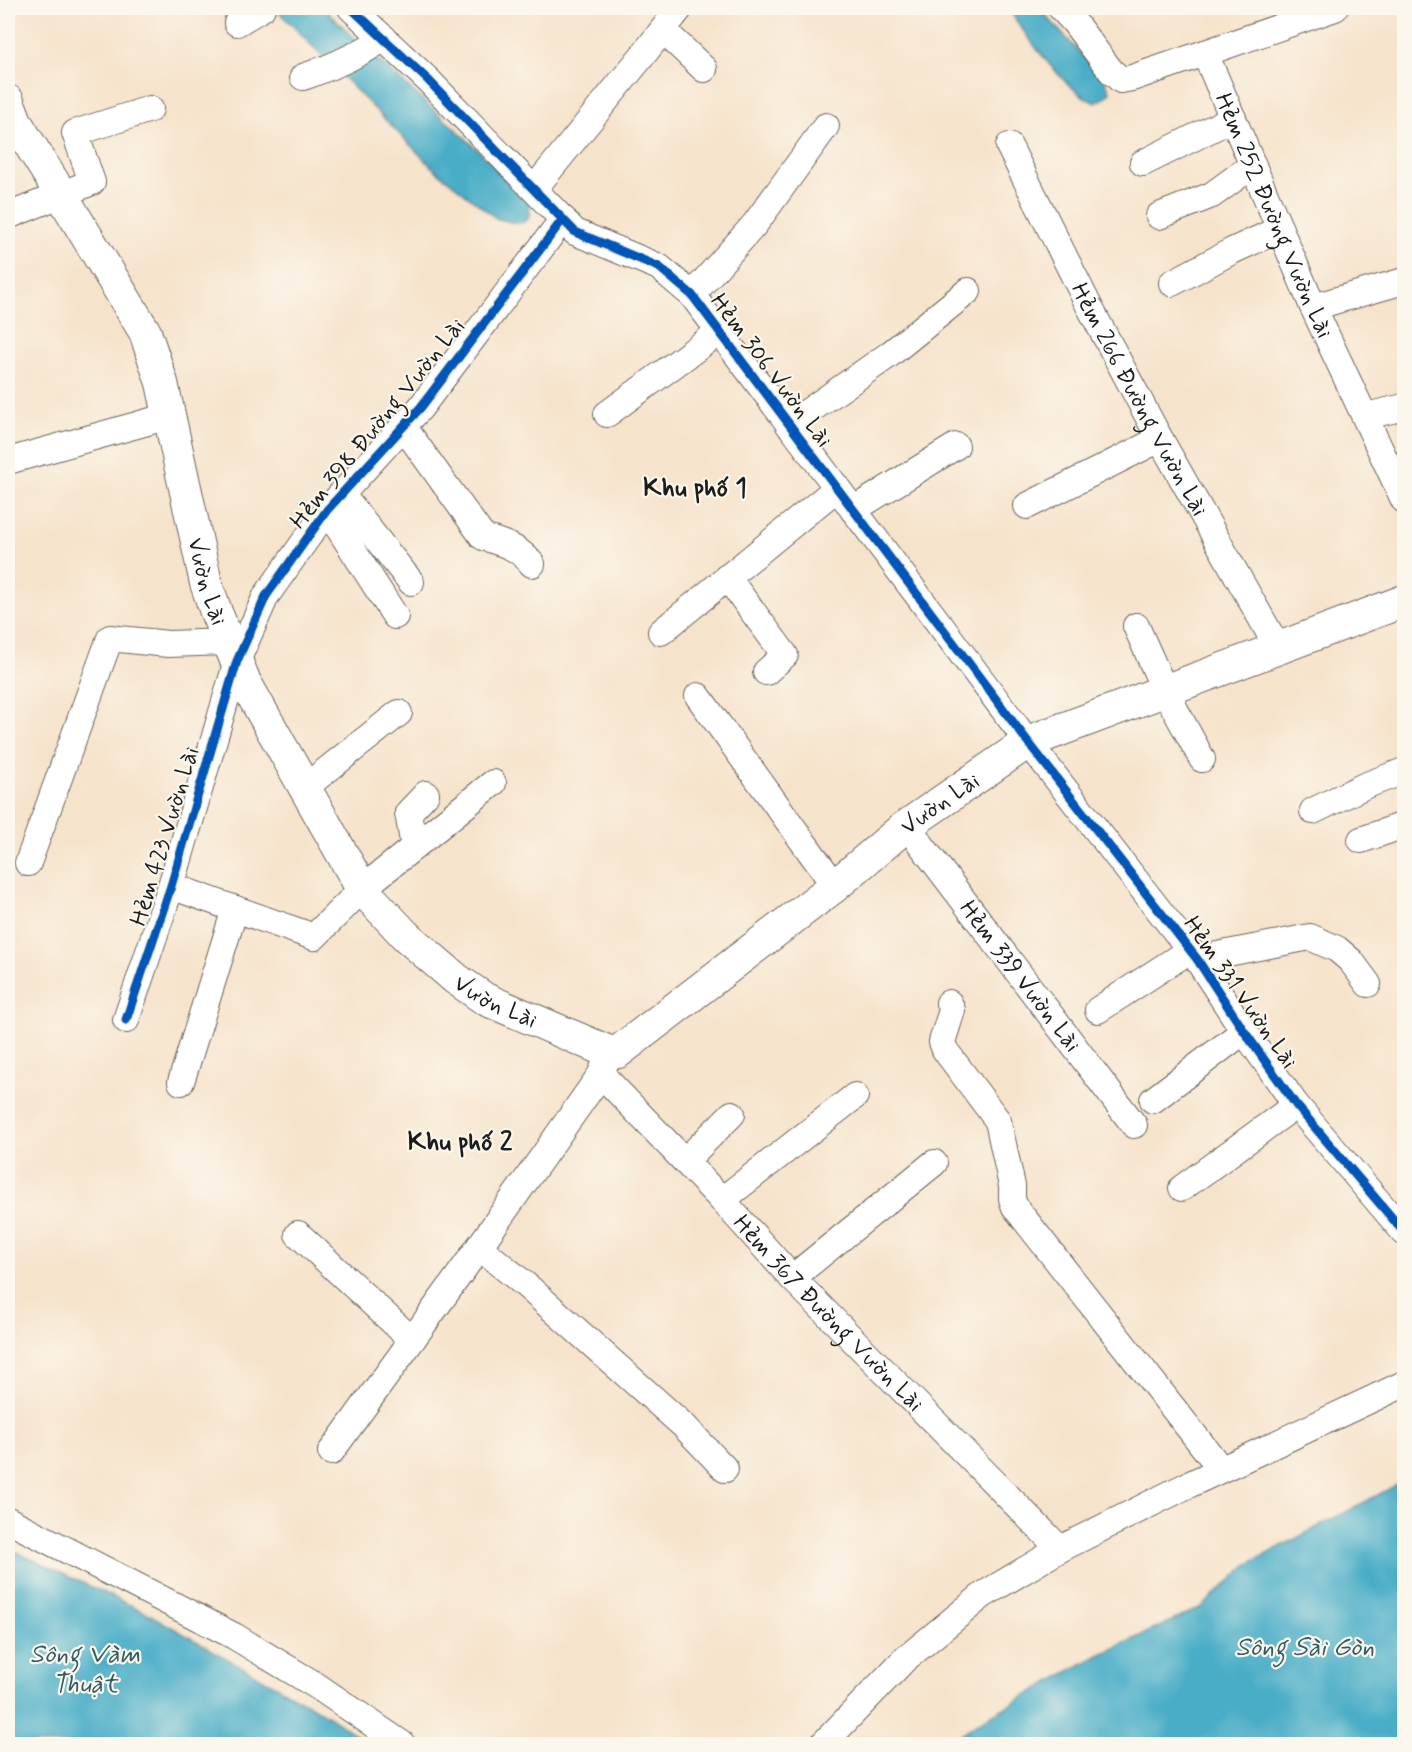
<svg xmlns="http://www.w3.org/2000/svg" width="1412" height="1752" font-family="Mynerve,sans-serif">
<rect width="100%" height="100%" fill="#fbf7ec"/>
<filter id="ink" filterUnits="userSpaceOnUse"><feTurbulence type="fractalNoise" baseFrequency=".0167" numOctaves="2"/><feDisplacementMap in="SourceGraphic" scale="12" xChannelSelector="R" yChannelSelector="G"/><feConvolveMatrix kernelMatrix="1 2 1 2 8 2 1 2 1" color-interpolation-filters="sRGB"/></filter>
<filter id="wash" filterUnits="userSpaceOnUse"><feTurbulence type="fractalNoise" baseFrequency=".008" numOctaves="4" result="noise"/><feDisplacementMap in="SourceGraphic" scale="24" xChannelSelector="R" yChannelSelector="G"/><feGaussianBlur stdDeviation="1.35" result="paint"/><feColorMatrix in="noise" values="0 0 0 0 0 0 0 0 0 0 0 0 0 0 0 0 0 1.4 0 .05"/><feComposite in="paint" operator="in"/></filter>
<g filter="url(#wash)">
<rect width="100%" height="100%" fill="#f6e3cb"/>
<path fill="#48adc7" stroke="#326472" stroke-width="1.5" d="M275,8H324L361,45L460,133L527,197L530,209L528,219L522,223L510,222L496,218L434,169Z
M1008,8H1041L1049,19L1105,80L1110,92L1106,97L1096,103C1064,90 1027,37 1008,8Z
M1404,1481V1744H947L976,1724L1091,1659L1202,1607L1248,1564Z
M8,1548L147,1613L325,1714L370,1744H8Z"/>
</g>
<g filter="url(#ink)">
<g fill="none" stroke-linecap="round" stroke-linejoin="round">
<g stroke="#686259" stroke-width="28">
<g id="minor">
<path d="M351,8L428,80L575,232L659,267L692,295L1028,742L1197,959L1244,1031L1296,1105L1404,1232"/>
<path d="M1061,8L1074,22L1111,71L1121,80L1132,78L1205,53"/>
<path id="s1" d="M1335,8L1205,53L1313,307L1404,500"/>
<path d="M237,23L262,8"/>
<path d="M663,30L704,69"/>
<path d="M303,77C332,67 359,55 384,38"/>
<path id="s2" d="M1009,146L1089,306L1160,439L1278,648"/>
<path d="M1143,163L1233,118"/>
<path d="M534,189L643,55L680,8"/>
<path d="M8,216L92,182L75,133L150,109"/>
<path d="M1159,216L1212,195L1253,165"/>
<path d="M1172,283L1232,251L1280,229"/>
<path d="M692,295L755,224L826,126"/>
<path d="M1313,307L1404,281"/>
<path d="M607,414L719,332"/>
<path d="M1366,416L1404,407"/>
<path d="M789,425L890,354L968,291"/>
<path d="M403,426L480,533L483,537C504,544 517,546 532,564"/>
<path d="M8,461L169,416"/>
<path d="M341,494L411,582"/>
<path d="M1027,506L1160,439"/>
<path d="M327,510L395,616"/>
<path d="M853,510L956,446"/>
<path d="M727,577L785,655L766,672"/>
<path d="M1136,626L1165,691L1202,759"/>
<path d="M661,632L837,488"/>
<path d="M698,696L835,886"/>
<path d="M304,788L399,713"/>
<path d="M1313,811L1364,786L1404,771"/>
<path id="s3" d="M907,826L1134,1125"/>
<path d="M1361,840L1404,825"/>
<path d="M414,847L408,813L426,794"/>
<path d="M28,863L110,638L168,644L229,642"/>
<path d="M171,886L314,937L362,889L493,783"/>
<path d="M1197,959L1310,937L1337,949L1351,961L1368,984"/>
<path d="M949,1003L952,1010L942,1042L945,1050L998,1121L1012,1186V1199L1015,1207L1221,1469"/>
<path d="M1098,1010L1190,950"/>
<path d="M126,1020L171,886L237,661L266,596L327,510L421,407L563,219"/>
<path id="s4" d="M601,1074L722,1200L792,1278L1060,1549"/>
<path d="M181,1082L235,909"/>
<path d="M1153,1100L1244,1031"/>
<path d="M685,1161L732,1114"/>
<path d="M1182,1188L1296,1105"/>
<path d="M722,1200L855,1096"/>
<path d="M298,1234L412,1340"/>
<path d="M479,1247L528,1287L684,1426L725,1469"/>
<path d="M792,1278L934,1163"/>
<path d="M331,1452L462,1271L601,1074L607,1058"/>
<path d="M8,1520L234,1636L317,1686L402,1744"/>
<path d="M823,1744L904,1660L983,1595L1060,1549L1186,1486L1404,1384"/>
</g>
</g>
<g stroke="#686259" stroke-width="34">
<g id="major">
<path id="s5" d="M8,101L17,124L61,194L145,332L162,383L206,583L216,612L245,682L362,889L406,936L456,979L485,999L609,1052H618L835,886L902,829L1028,742L1404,601"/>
</g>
</g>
<use href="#minor" stroke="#fff" stroke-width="26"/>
<use href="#major" stroke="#fff" stroke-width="32"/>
<g stroke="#fbf7ec" stroke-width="13">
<path id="cycleway" d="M351,8L428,80L575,232L659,267L692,295L1028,742L1197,959L1244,1031L1296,1105L1404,1232
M126,1020L171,886L237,661L266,596L327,510L421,407L563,219"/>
</g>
<use href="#cycleway" stroke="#0057b8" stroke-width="9"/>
</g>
</g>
<g text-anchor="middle" stroke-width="4.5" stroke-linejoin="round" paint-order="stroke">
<g font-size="24" fill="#1c1c1c" stroke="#fbf7ec">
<text dy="8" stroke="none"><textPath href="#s1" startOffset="314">Hẻm 252 Đường Vườn Lài</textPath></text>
<text transform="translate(772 370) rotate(53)" y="8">Hẻm 306 Vườn Lài</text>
<text dy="8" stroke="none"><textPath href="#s2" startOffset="285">Hẻm 266 Đường Vườn Lài</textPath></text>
<text transform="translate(377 423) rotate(-51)" y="8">Hẻm 398 Đường Vườn Lài</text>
<text dy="8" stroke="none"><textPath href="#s5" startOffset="526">Vườn Lài</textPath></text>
<text dy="8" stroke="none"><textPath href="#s5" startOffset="1588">Vườn Lài</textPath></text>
<text transform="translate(164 836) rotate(-73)" y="8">Hẻm 423 Vườn Lài</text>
<text dy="8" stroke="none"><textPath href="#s3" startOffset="188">Hẻm 339 Vườn Lài</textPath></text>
<text transform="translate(1241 992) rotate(55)" y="8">Hẻm 331 Vườn Lài</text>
<text dy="8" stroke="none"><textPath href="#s5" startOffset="1048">Vườn Lài</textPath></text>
<text dy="8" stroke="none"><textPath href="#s4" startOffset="330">Hẻm 367 Đường Vườn Lài</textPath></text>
</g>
<g font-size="26" font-weight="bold" fill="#1c1c1c" stroke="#fbf7ec">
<text x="695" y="496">Khu phố 1</text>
<text x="460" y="1150">Khu phố 2</text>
</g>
<g font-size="26" font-style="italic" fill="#305d69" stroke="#fbf7ec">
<text x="1305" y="1655">Sông Sài Gòn</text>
<text x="85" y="1662">Sông Vàm<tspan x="85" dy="30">Thuật</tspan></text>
</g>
</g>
<rect width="1412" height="1752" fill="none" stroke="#fbf7ec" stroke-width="30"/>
</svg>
